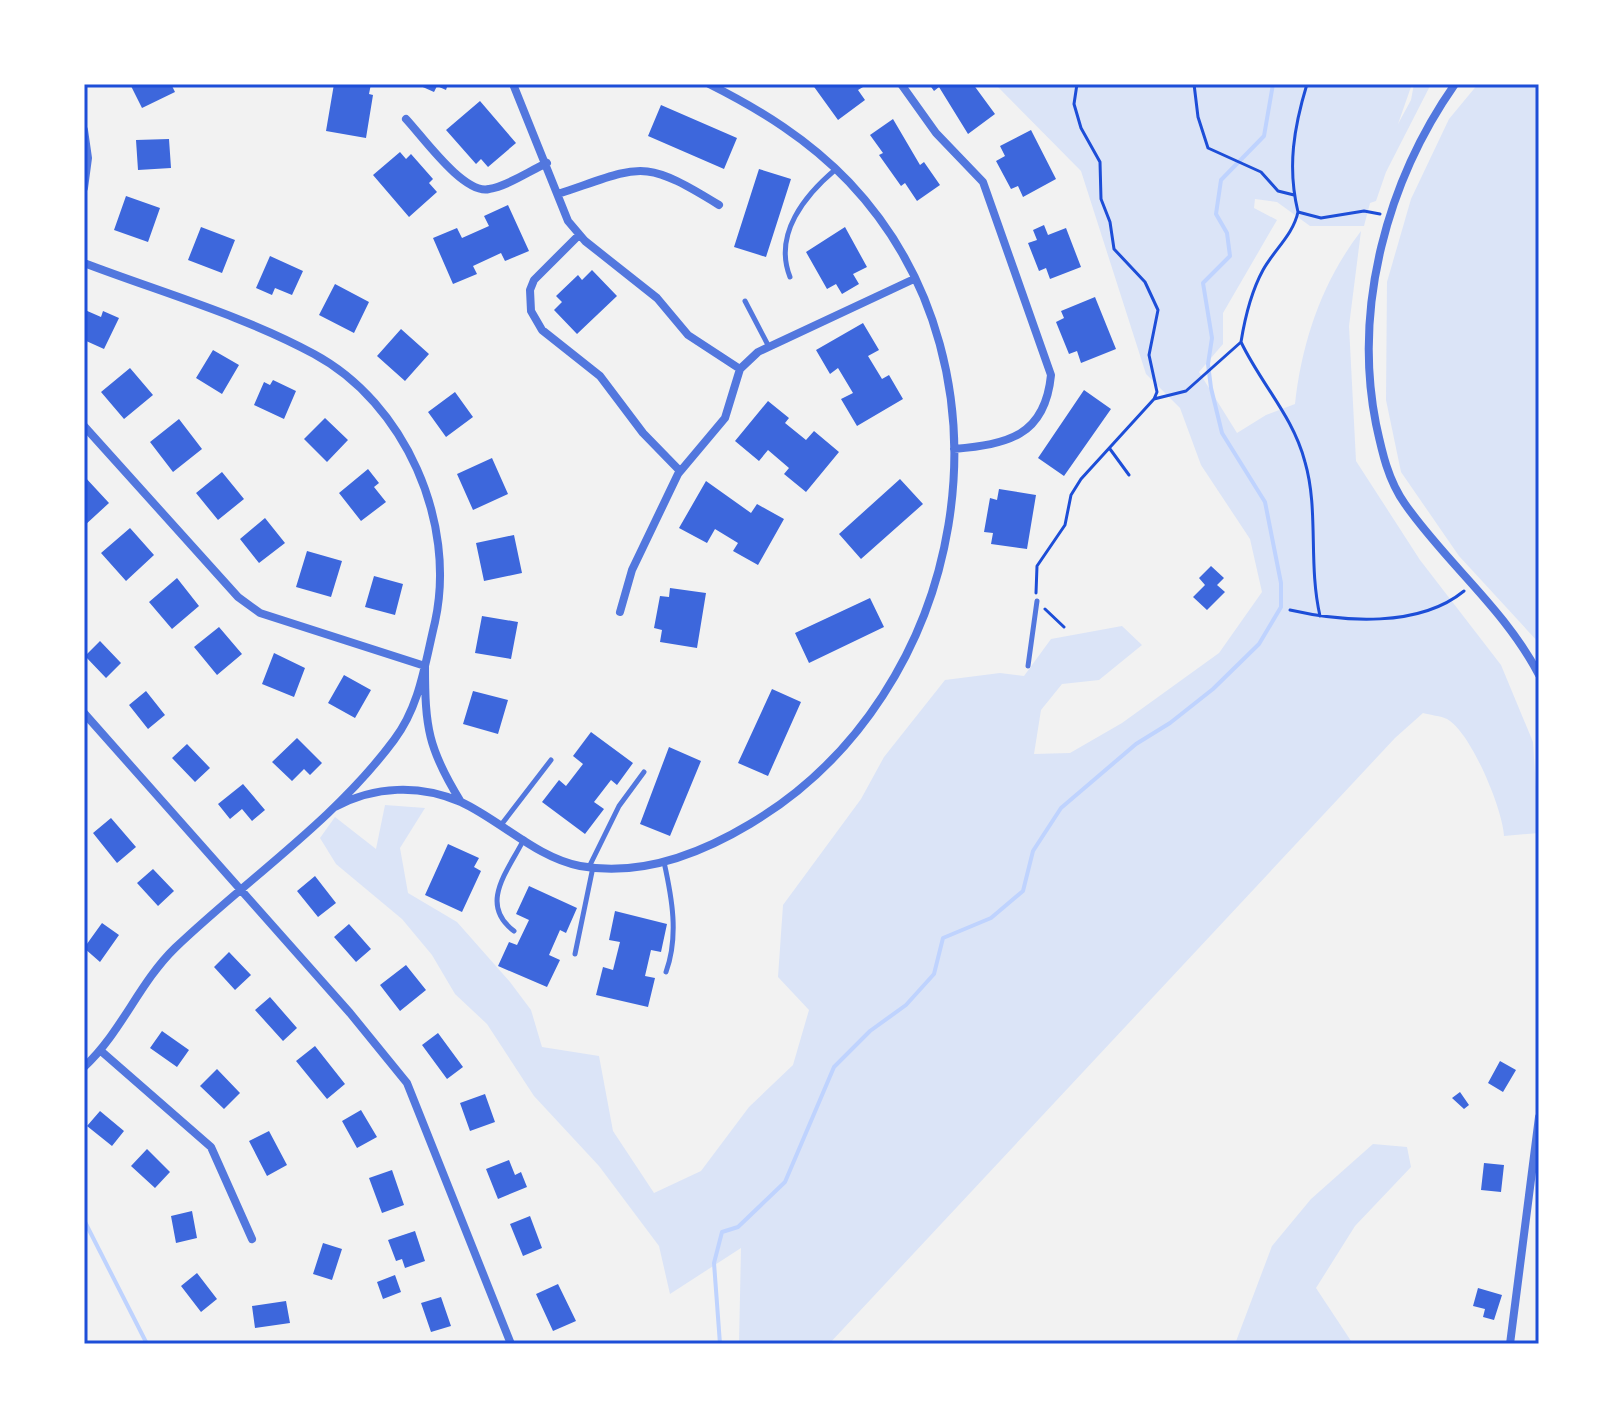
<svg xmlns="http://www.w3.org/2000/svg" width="1623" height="1428" font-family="'Playfair Display',serif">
<rect width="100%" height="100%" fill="#f2f2f2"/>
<path fill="#dbe4f7" d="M995,84H1412L1398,124L1411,100L1414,84H1431L1386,172L1376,201L1370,203L1364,226H1310L1277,202L1255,199L1254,208L1277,220L1223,313V344L1199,372L1237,433L1266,415L1295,404C1302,341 1322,282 1361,231L1349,326L1356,461L1420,560L1501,665L1533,742L1539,833L1504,836C1503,810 1471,732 1447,719C1441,716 1430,715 1423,713L1395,738L829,1344H739L741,1248L670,1294L659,1246L599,1166L534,1096L487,1024L455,994L432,955L402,919L336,864L320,838L335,817L376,849L385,805L425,808L400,848L408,893L457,922L510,982L531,1010L542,1047L599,1056L613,1131L654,1193L701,1171L749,1107L793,1065L809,1010L778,977L783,905L861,799L884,757L945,680L1000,673L1024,676L1051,639L1122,626L1142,645L1099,680L1062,684L1041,710L1034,754L1070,753L1122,723L1219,653L1262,592L1250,539L1201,465L1180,408L1146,374L1081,171Z
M1478,84H1539V643L1459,556L1401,472L1386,400L1387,282L1411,199L1449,119Z
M1373,1144L1407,1147L1411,1167L1355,1226L1316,1288L1353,1344H1235L1272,1246L1311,1199Z"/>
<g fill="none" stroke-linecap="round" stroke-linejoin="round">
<path stroke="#bfd3fe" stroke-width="4" d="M84,1220L147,1344
M720,1344L714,1263L722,1232L738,1227L785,1182L834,1067L870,1031L906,1005L934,974L943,938L991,918L1023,891L1033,851L1061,808L1136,744L1170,723L1213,689L1259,644L1281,607V583L1265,502L1222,433L1211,388L1208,364L1212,338L1203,283L1230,256L1227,233L1216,214L1221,180L1264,136L1273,84"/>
</g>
<path fill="#3d67dc" d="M130,84H171L175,92L142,108Z
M334,84H371L369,94L373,95L366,138L326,131Z
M416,84H448L446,90L437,86L434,92Z
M812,84H861L863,87L858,90L865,100L838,120Z
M929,84H973L995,114L968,134L939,87L934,91Z
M480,101L516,143L488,167L481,159L476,164L446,130Z
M661,105L737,138L724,169L648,136Z
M893,119L920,165L924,162L940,185L917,201L905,183L901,186L879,155L883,153L870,135Z
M1031,130L1056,179L1023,197L1018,186L1011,189L996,161L1005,156L1000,146Z
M169,139L171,168L138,170L136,140Z
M400,152L406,159L411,154L433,179L429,183L437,192L409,217L373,175Z
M759,169L791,179L766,257L734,247Z
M126,196L160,208L148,242L114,230Z
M508,205L529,251L505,261L501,253L473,266L477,274L453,284L433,238L457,228L462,238L489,226L484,216Z
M1044,225L1048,235L1066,228L1081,267L1050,279L1046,268L1039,271L1028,243L1037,240L1033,230Z
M201,227L235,240L222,273L188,260Z
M845,227L867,267L853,274L859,284L842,294L836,284L827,289L806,252Z
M270,256L303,271L292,295L275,288L272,295L256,288Z
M592,270L617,296L577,334L554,310L562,302L556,296L578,275L582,280Z
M335,284L369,302L354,333L319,315Z
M1095,297L1116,349L1081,363L1077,351L1069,354L1056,322L1064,318L1061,311Z
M85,310L101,317L103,311L119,318L104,349L84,340Z
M863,323L879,350L868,356L882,379L889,375L903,399L857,426L841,399L853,393L838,368L830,374L816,350Z
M401,329L429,354L405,381L377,356Z
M213,350L239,365L222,394L196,378Z
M130,368L153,395L124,419L101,392Z
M273,380L296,391L284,419L254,405L264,382L270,385Z
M1084,390L1111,409L1064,476L1038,458Z
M455,392L473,417L446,437L428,412Z
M768,401L789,418L785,423L806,440L814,431L839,452L806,492L784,474L789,468L768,450L759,461L735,441Z
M325,418L348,440L327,462L304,439Z
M179,419L202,449L173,472L150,442Z
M492,458L508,494L473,510L457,474Z
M368,469L379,483L374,487L386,502L361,521L339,493Z
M222,472L244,499L218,520L196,493Z
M84,476L109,503L84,526Z
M900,479L923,504L861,559L839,534Z
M706,481L751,513L757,504L784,519L758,565L733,551L738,543L715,529L707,543L679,528Z
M999,489L1036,495L1027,549L991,544L993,533L984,532L990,498L997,500Z
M265,518L285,543L259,563L240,539Z
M130,528L154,555L126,581L101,553Z
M514,535L522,573L484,581L476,543Z
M307,551L342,561L331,597L296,587Z
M1211,566L1224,578L1217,585L1225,592L1207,610L1193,597L1205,585L1199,578Z
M374,576L403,584L395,615L365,607Z
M177,578L199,606L172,629L149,602Z
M670,588L706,593L697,648L660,642L662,630L654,628L660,596L669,597Z
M870,598L884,627L809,663L795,633Z
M482,616L518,622L511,659L475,653Z
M219,627L242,654L217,675L194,647Z
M100,641L121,663L106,678L85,656Z
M274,653L305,668L294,697L262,684Z
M344,675L371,690L355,718L328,703Z
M772,689L801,702L768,776L738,763Z
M146,691L165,715L148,729L129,705Z
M473,691L508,700L498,734L463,724Z
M591,732L633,763L617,785L611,780L594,802L604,809L585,834L542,802L559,780L566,786L583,764L573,756Z
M297,738L322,763L310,775L304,769L292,781L272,762Z
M187,744L210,768L195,782L172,758Z
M669,747L701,761L670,836L640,824Z
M243,784L265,810L252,821L242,809L230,819L218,804Z
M111,818L136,847L117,863L93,833Z
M448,844L479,858L474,867L481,871L462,912L425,895Z
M153,869L174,891L158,906L137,883Z
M315,876L336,903L318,917L297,891Z
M529,886L577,908L566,933L560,930L549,955L560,960L547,987L498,966L509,942L517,945L529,920L516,914Z
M615,911L667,924L661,952L651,950L645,976L655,978L648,1007L596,995L603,967L613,970L620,942L609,940Z
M102,923L119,935L100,962L84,948Z
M349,924L371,949L356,962L334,937Z
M229,952L251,975L235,990L214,967Z
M406,965L426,990L400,1011L380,985Z
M270,997L297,1028L283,1041L255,1010Z
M162,1031L189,1050L177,1067L150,1048Z
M438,1033L463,1067L447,1079L422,1045Z
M315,1046L345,1084L327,1099L296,1061Z
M1500,1061L1516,1070L1503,1092L1488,1083Z
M217,1069L240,1093L224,1109L200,1086Z
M1460,1092L1469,1105L1464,1109L1452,1098Z
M485,1094L495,1122L470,1131L460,1103Z
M361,1110L377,1137L357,1148L342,1121Z
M100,1111L124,1131L112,1146L87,1126Z
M269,1131L287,1165L267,1176L249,1141Z
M147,1149L170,1172L155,1188L131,1166Z
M509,1160L515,1175L521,1172L527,1187L498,1199L486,1169Z
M1484,1163L1504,1165L1501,1192L1481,1190Z
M392,1170L404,1205L382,1213L369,1178Z
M192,1211L197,1238L176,1243L171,1216Z
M530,1216L542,1248L523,1256L510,1224Z
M415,1231L425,1261L405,1268L402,1259L396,1261L388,1240Z
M323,1243L342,1249L332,1280L313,1274Z
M197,1273L217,1299L201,1312L181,1286Z
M395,1275L401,1292L383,1299L377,1282Z
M558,1284L576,1321L553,1331L536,1294Z
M1478,1288L1502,1295L1494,1320L1483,1317L1485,1309L1473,1306Z
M441,1297L451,1326L431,1332L421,1303Z
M286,1301L290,1323L255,1328L252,1306Z"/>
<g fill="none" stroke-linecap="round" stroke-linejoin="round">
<path stroke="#1d4ed8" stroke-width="3" d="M1194,84L1198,117L1208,148L1261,172L1278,191L1294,195
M1298,212C1287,167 1294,127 1307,84
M1241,342C1245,317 1251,292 1263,270C1274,250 1293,235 1298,212L1321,218L1364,211L1380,214
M1154,399L1186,391L1241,342C1261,384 1293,416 1305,462C1319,510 1308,564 1320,616
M1110,449L1129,475
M1036,593L1037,566L1065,525L1071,495L1081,479L1154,399L1157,392L1149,355L1158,310L1145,282L1114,249L1110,222L1101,199L1100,162L1081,128L1074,104L1077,84
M1045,609L1064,627
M1290,610C1343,622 1419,628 1464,591"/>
<path stroke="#5277de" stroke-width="5" d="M790,277C773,234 805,195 836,169
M745,301L769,347
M1028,666L1037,601
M501,825L551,760
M664,862C672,898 679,936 666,972
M589,867L619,806L644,772
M514,931C478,904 508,871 524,839
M575,954L593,867"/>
<path stroke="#5277de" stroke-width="8" d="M513,84L568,221L585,241L657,298L688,335L740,369
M901,84L936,133L983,182L1051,375C1045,437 1007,444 954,449
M1455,84C1387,181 1353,307 1376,424C1382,452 1388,480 1405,504C1447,564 1505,609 1539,675
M406,119C423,137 464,195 489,189C508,186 529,171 547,163
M84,130L88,158L84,188
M558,194C642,166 641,157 719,205
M579,235L534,280L530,290L531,311L542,330L600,376L643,433L680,471
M84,263C160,292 242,315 314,354C405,403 457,522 435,622C425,663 420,706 394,740C334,821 247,879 175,948C139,983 121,1033 84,1067
M84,426L238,597L260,613L425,666C425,727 428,749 461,802C419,784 375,786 335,807
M620,612L632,570L678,474L725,418L740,369L758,352L914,279
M84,713L350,1013L407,1083L511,1344
M461,802C500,820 537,858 580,866C640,877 700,854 750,824C968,695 1028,371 849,182C809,140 761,110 709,84
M101,1051L211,1147L252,1239
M1510,1344L1539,1117"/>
</g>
<rect width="1623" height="1428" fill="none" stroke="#ffffff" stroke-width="172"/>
<rect x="86" y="86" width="1451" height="1256" fill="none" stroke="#1d4ed8" stroke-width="3"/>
</svg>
